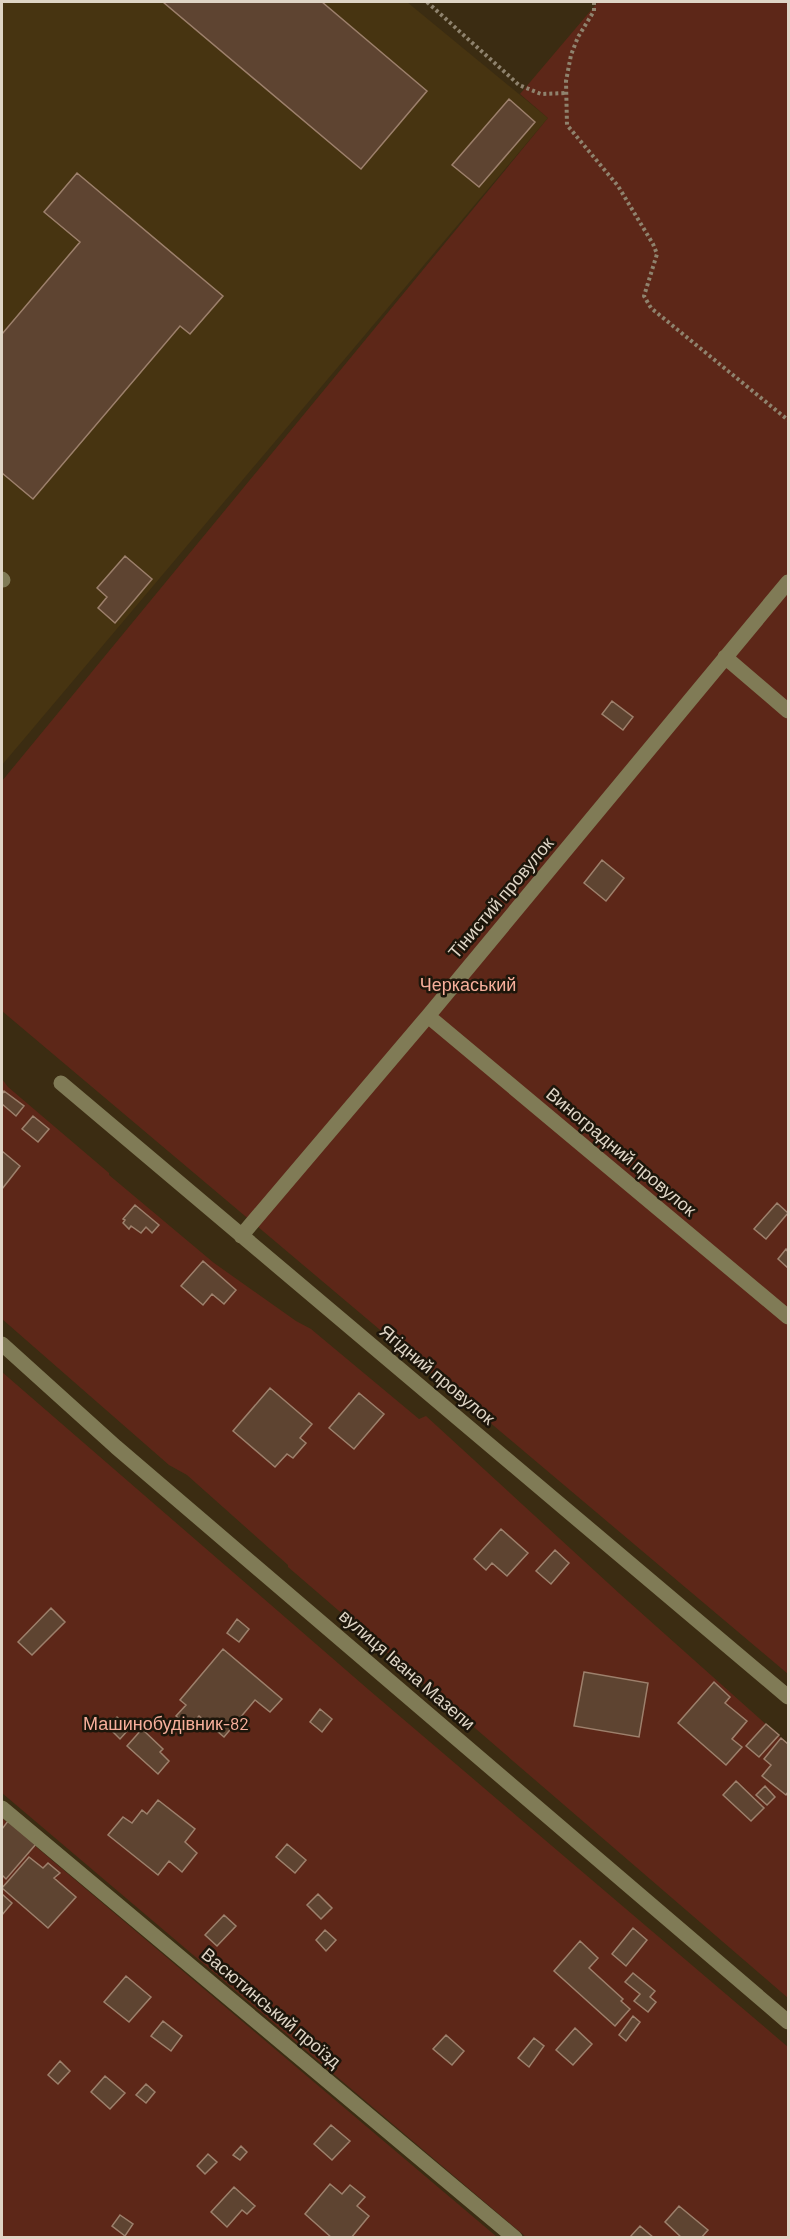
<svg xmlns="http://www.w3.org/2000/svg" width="790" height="2239" font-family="Barlow,sans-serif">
<rect width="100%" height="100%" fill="#3b2c12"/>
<path fill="#473411" d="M2,2H407L548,118L2,765Z"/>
<path fill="#5d2718" d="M598,2H788V1674L2,1011V781L548,118L520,94Z
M2,1079L8,1087L109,1173V1175L214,1263L296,1321L311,1329L419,1419L426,1416L620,1594L788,1744V1998L288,1567V1565L187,1475L169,1465L2,1319Z
M2,1372L369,1690L788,2047V2237H526L2,1793Z
M2,1818L497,2237H2Z"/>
<path fill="#5e4431" stroke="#9d806c" stroke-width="1.5" d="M163,2H322L427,91L361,169Z
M509,99L535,122L479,187L452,165Z
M77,173L223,296L190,334L180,326L33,499L2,473V334L80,242L44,212Z
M125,556L152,579L115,623L98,608L107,597L97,588Z
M612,701L633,717L623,730L602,714Z
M602,860L624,878L606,901L584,883Z
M4,1091L24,1106L16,1116L2,1104V1094Z
M33,1116L49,1129L38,1142L22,1129Z
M2,1151L20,1166L2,1189Z
M777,1203L788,1213L766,1239L754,1229Z
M135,1205L159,1225L152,1233L146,1227L141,1233L131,1226L129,1229L123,1223L125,1220L123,1219Z
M786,1249L788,1252V1268L778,1259Z
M203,1261L236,1290L224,1304L212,1294L203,1305L181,1286Z
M270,1388L312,1424L300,1438L306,1443L293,1458L287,1454L275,1467L233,1431Z
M359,1393L384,1414L354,1449L329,1428Z
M501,1529L528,1553L507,1576L492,1563L486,1570L474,1559Z
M555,1550L569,1563L551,1584L536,1571Z
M51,1608L65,1622L32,1655L18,1642Z
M237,1619L249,1629L239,1642L227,1633Z
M223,1649L282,1699L270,1712L255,1700L224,1737L199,1716L189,1727L176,1716L186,1705L180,1700Z
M584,1672L648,1683L639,1737L574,1726Z
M714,1682L730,1697L725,1703L747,1721L732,1739L742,1747L726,1765L678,1723Z
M320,1709L332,1719L322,1732L310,1722Z
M117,1717L129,1729L120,1739L108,1727Z
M766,1724L779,1735L759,1757L746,1746Z
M142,1729L163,1749L160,1752L169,1761L158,1774L127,1746Z
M781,1738L788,1744V1792L786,1795L762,1776L771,1765L764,1759Z
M736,1781L764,1808L751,1821L723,1795Z
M765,1786L775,1797L767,1805L756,1795Z
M158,1800L195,1829L185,1842L197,1853L182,1872L169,1861L158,1875L108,1835L123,1817L132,1823L142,1810L147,1814Z
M8,1821L36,1844L6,1879L2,1875V1829Z
M287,1844L306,1860L295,1873L276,1857Z
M29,1857L43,1868L48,1863L60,1873L54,1878L76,1897L48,1928L2,1888Z
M2,1894L12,1903L2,1915Z
M318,1894L332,1908L321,1919L307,1905Z
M224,1915L236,1926L217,1946L205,1935Z
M633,1928L647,1940L626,1966L612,1954Z
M325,1930L336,1940L326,1951L316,1940Z
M580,1941L598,1958L589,1968L623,1999L621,2001L630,2009L615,2026L554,1971Z
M633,1973L655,1991L650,1997L656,2002L648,2012L634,2001L640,1994L625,1982Z
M126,1976L151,1997L129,2022L104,2002Z
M633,2016L640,2022L626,2041L619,2035Z
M163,2021L182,2036L171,2051L151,2036Z
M575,2028L592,2044L573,2065L556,2050Z
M446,2035L464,2051L452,2065L433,2049Z
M534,2038L544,2046L529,2067L518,2058Z
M60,2061L70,2071L58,2084L48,2075Z
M105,2076L125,2093L110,2109L91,2092Z
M146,2084L155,2092L146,2103L136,2095Z
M331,2125L350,2141L332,2160L314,2144Z
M241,2146L247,2152L240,2160L233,2155Z
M208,2154L217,2162L205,2174L197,2166Z
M330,2184L342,2194L350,2185L365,2197L357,2206L369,2216L351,2238H332L305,2214Z
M234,2187L255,2206L247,2214L242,2210L227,2227L211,2212Z
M679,2206L708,2230L701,2238H682L665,2222Z
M120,2215L133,2224L125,2236L112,2226Z
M640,2226L654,2238L630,2237Z"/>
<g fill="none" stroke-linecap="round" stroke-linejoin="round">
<path stroke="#8f836e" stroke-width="4" stroke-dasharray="3 3" stroke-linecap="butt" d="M427,2L519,85L541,94L566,93
M594,2V11L578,37L571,55L566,81L567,125L618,186L653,244L657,254L644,296L651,308L788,420"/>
<path stroke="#807b56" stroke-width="15" d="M2,579L3,580
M725,657L788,711
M428,1016L788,1317
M61,1083L788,1697
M241,1236L428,1016L788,582
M2,1344L116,1447L788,2022
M2,1808L515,2238"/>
</g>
<g text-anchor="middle" stroke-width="5" stroke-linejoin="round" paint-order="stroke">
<g font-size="18" fill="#dfd5c6" stroke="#1d160b">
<text transform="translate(501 898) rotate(-50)" y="6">Тінистий провулок</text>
<text transform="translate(621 1152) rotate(40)" y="6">Виноградний провулок</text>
<text transform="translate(437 1375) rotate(40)" y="6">Ягідний провулок</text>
<text transform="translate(407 1670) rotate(41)" y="6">вулиця Івана Мазепи</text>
<text transform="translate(271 2008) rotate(40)" y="6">Васютинський проїзд</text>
</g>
<g font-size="18" fill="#f7af9b" stroke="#1d160b">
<text x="468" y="991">Черкаський</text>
<text x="166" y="1730">Машинобудівник-82</text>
</g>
</g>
<rect width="790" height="2239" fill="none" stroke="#dfd5c6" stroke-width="6"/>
</svg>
